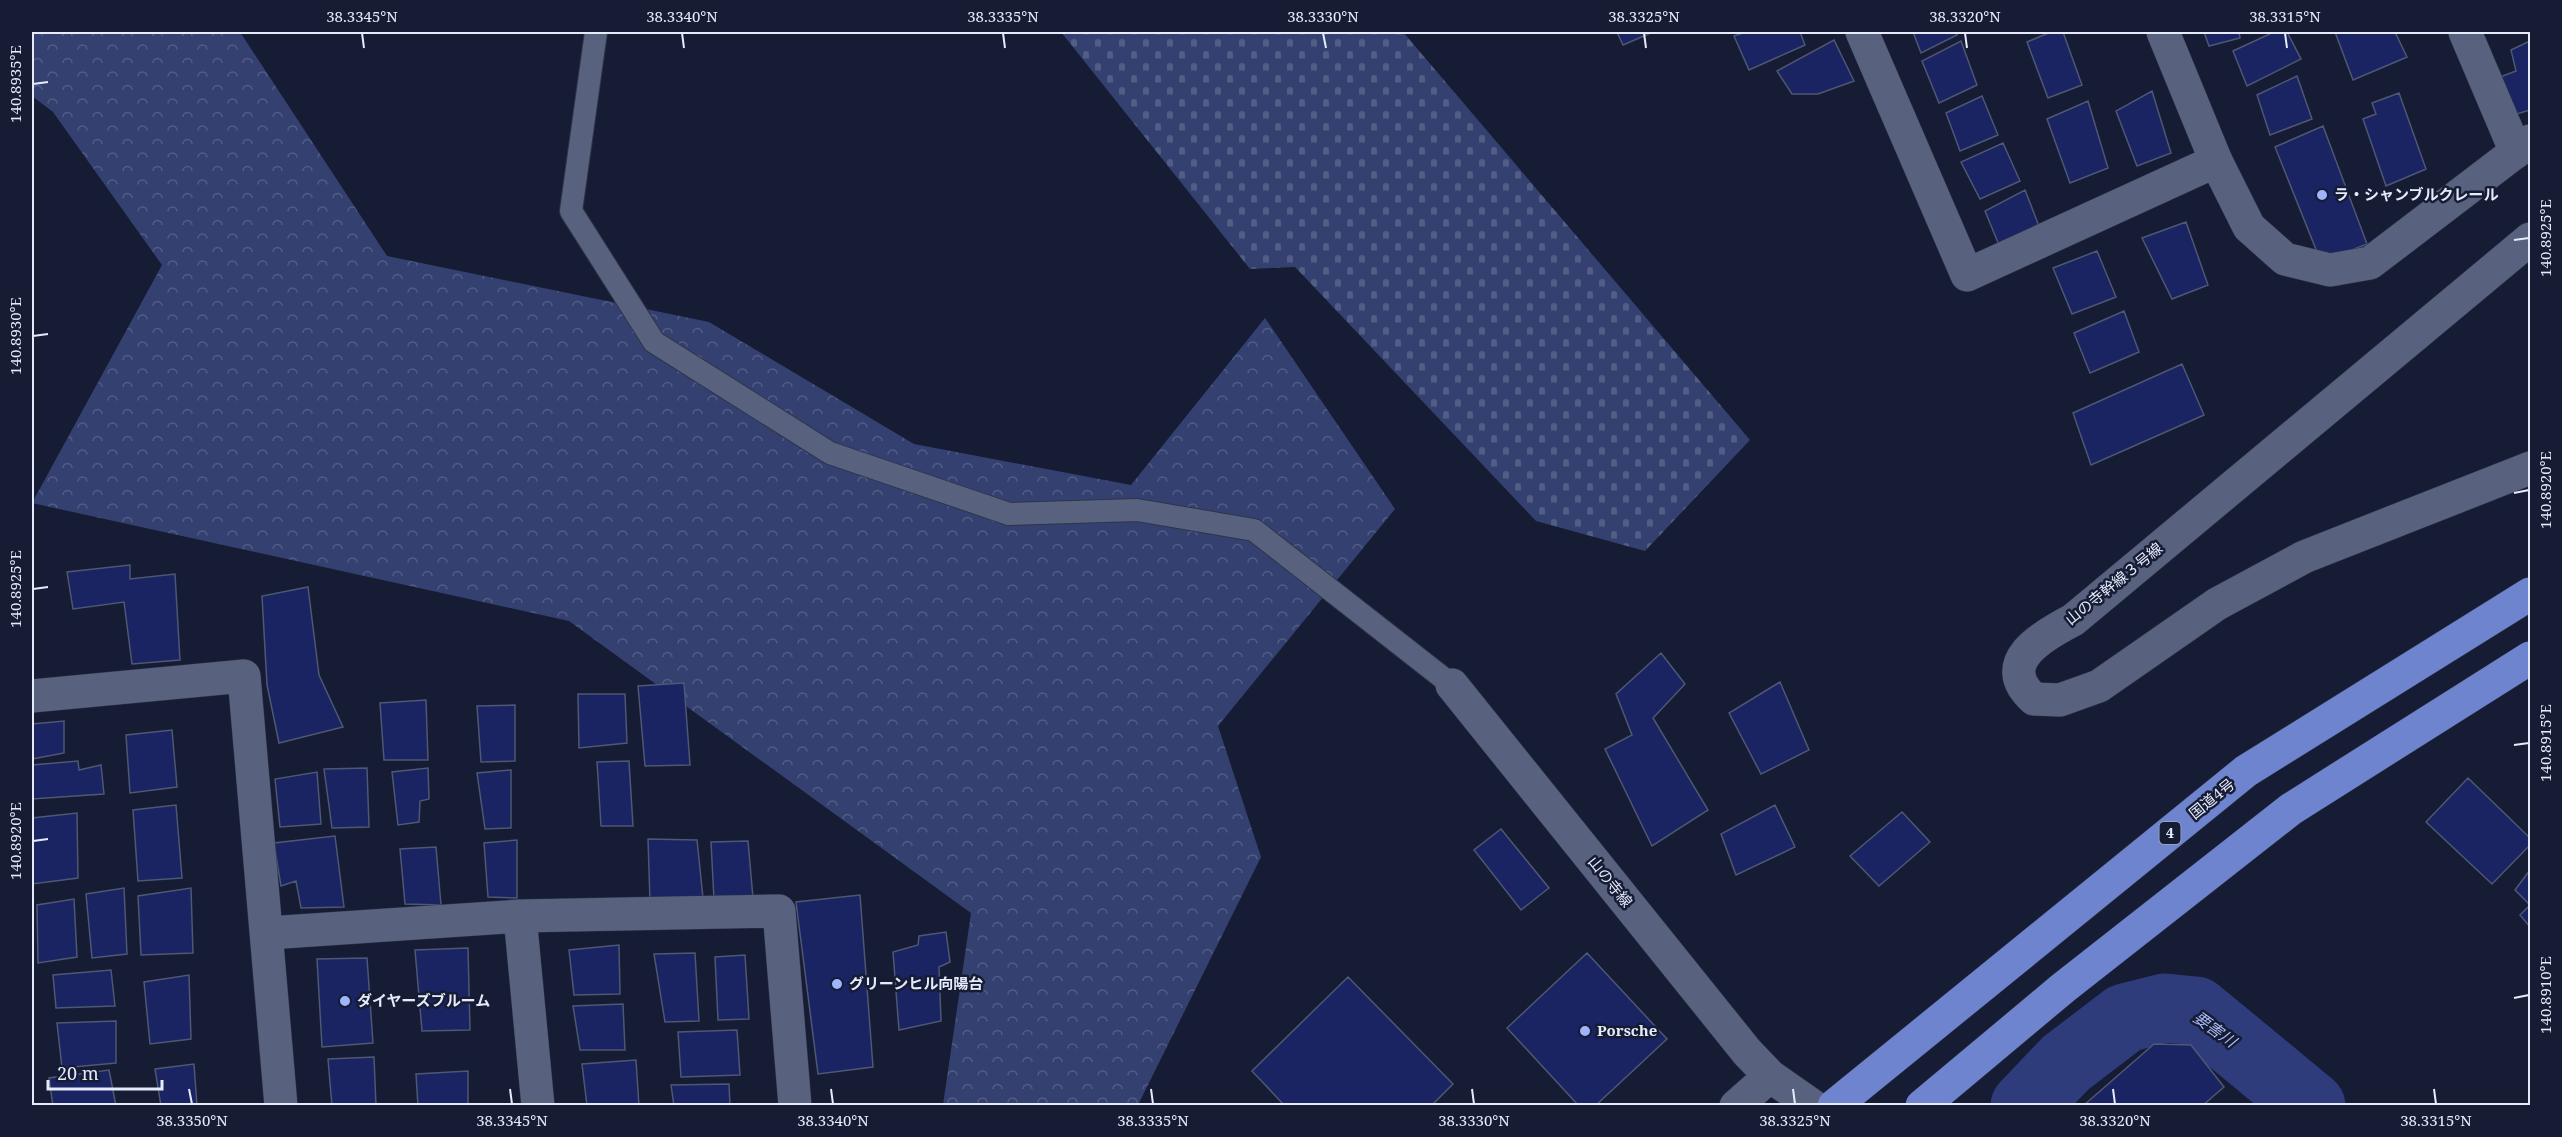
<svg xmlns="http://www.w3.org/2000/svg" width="2562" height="1137" font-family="'Noto Serif','Noto Sans JP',serif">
<defs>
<pattern id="forest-crowns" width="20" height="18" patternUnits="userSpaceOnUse" patternTransform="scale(1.5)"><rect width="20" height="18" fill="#344170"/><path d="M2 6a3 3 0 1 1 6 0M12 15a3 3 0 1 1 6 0" fill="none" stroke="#515d85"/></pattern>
<pattern id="cemetery-stones" width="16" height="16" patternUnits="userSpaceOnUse" patternTransform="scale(1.5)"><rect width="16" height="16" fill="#344170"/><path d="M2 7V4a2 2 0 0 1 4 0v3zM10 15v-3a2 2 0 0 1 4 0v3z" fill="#515d85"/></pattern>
</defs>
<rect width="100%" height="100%" fill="#151c34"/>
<path fill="url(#forest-crowns)" d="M32,32H240L387,256L709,322L914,444L1131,485L1265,318L1395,509L1218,726L1261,857L1138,1105H943L971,913L569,621L32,503L162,265L53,112L32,96Z"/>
<path fill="url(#cemetery-stones)" d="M1061,32H1403L1750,440L1645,551L1536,521L1295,267L1250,269Z"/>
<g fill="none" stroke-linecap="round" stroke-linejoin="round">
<path stroke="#2e3c7c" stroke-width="69" d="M2025,1106L2066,1063L2125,1018L2165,1008L2196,1011L2311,1106"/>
</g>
<path fill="#1a2462" stroke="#4e5773" stroke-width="1.5" d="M1617,32H1653L1623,45Z
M1746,32H1800L1805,45L1749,70L1734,36Z
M1913,32H1955L1957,35L1921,53Z
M2051,32H2063L2082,85L2048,98L2027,42Z
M2204,32H2239L2240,38L2209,46Z
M2274,32H2287L2301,59L2247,86L2233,51Z
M2335,32H2395L2407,57L2353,80Z
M1834,40L1854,81L1818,94H1792L1777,71Z
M1961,41L1977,85L1939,103L1922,61Z
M2530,41V110L2510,116L2500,77L2516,71L2511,50Z
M2297,76L2312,119L2270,135L2257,95Z
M2152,91L2171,153L2137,166L2116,111Z
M2399,93L2426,169L2386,186L2363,119L2376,114L2372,103Z
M1982,96L1998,135L1960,151L1946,113Z
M2088,101L2108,168L2070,183L2047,119Z
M2323,126L2367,244L2321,262L2275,147Z
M2003,143L2020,181L1980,199L1961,162Z
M2025,190L2039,226L1999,245L1985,211Z
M2186,222L2208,285L2172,299L2142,238Z
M2097,251L2116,297L2072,314L2053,268Z
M2124,311L2139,352L2090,373L2074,333Z
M2182,364L2204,415L2091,465L2073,413Z
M130,565V579L175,574L180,660L132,664L124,602L73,609L67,572Z
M308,587L319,675L343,727L279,743L267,685L262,596Z
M1661,653L1685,684L1653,718L1708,810L1652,846L1605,749L1632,735L1616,694Z
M1780,682L1809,750L1761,774L1729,713Z
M684,683L690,765L645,766L638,686Z
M578,694H625L627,743L579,748Z
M426,700L428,760H384L380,703Z
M515,705V761L481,762L477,706Z
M64,721V753L32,759V724Z
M172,730L177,787L130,793L126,735Z
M78,761L79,770L101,765L104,794L32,799V765Z
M629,761L633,826H601L597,762Z
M367,768L369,827L332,828L324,769Z
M428,768L429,799L420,801L419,822L398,825L392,772Z
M511,770V828L485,829L477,773Z
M317,772L321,824L280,827L275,779Z
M2468,778L2530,838V845L2492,884L2426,822Z
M176,805L182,878L138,881L133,810Z
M1775,805L1795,847L1736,875L1721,834Z
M1902,812L1930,842L1879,886L1850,856Z
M77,813L78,878L32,884V818Z
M1501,829L1549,888L1521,910L1474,850Z
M335,836L344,907L301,908L296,881L281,886L274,843Z
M648,839L697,840L703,898L650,902Z
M517,840V898L488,897L484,843Z
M748,841L753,898L714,900L711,842Z
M436,847L441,905L405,904L400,849Z
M2530,870V927L2520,915L2530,905L2515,890Z
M124,888L127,954L92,958L86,894Z
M191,888L193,953L141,955L138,896Z
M860,895L873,1067L818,1074L796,902Z
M74,899L77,957L38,963L37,905Z
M946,932L950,962L939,967L941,1021L899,1030L893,952L918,945L919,936Z
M619,945L620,994L574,995L569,950Z
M468,948L470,1030L422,1031L415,950Z
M695,953L699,1021L665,1022L654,954Z
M1587,953L1667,1039L1595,1106H1579L1507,1028Z
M745,955L749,1019L718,1020L715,957Z
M367,958L373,1043L322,1047L317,959Z
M111,970L115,1006L56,1008L53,975Z
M189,975L191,1039L150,1044L144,982Z
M1348,977L1453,1084L1431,1106H1285L1252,1071Z
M623,1004L625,1050H580L573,1006Z
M116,1021V1063L62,1068L57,1023Z
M737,1030L740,1075L681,1077L678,1032Z
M2154,1044L2191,1045L2224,1087L2202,1106H2083Z
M374,1057L376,1106H332L328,1059Z
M636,1060L639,1106H587L582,1064Z
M194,1064L197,1106H161L155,1069Z
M109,1070L116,1106H53L49,1078Z
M468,1071V1106H418L416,1074Z
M729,1084L730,1106H674L671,1085Z"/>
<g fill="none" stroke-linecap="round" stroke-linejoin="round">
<g stroke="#303448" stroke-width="24">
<path id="lane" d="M596,32L571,211L654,342L830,453L1009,514L1137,510L1254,530L1452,685"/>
</g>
<g stroke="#303448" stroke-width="34">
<path id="street" d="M1862,32L1967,275L2216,161
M2465,32L2516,152
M1452,685L1747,1052L1770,1076
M32,696L244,676L281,1106
M520,916L538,1106
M268,933L520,916L779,911L795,1106
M1736,1106L1770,1076L1813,1106"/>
</g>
<g stroke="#303448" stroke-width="34">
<path id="secondary" d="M2163,32L2216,161L2249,227L2285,259L2330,270L2370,263L2530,141
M2530,239L2073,620C2042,636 1994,663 2034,699L2060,700L2099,686L2217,604L2304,557L2530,468"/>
</g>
<g stroke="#303448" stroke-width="34">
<path id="highway" d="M1834,1106L2246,771L2530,594
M1922,1106L2063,988L2291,809L2530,658"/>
</g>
<use href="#lane" stroke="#58617e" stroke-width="22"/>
<use href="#street" stroke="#58617e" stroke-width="33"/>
<use href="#secondary" stroke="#58617e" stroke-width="33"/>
<use href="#highway" stroke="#6f84cf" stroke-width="33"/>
</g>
<path fill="none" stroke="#e5ebfb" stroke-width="2" d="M362,33L364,48M682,33L684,48M1003,33L1005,48M1323,33L1326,48M1644,33L1646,48M1965,33L1967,48M2285,33L2287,48M33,84L48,82M2514,240L2529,238M33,336L48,334M2514,493L2529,490M33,589L48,587M2514,745L2529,743M33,841L48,839M2514,998L2529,995M189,1089L192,1104M510,1089L512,1104M831,1089L833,1104M1151,1089L1153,1104M1472,1089L1474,1104M1793,1089L1795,1104M2113,1089L2115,1104M2434,1089L2436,1104"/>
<g fill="#9eb4fd" stroke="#151c34" stroke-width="2">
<circle cx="2322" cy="195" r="6"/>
<circle cx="837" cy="984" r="6"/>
<circle cx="345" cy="1001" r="6"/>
<circle cx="1585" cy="1031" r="6"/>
</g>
<g text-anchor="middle" stroke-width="5" stroke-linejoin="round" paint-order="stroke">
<rect fill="#151c34" stroke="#a7adbf" stroke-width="1.5" x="2159.5" y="822" width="21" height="22" rx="4.5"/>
<g font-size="14" font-weight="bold" fill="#e5ebfb">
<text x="2170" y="838">4</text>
</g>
<g font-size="15" font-weight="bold" fill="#e5ebfb" stroke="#151c34" text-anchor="start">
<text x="2334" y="200">ラ・シャンブルクレール</text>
<text x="849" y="989">グリーンヒル向陽台</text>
<text x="357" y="1006">ダイヤーズブルーム</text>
<text x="1597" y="1036">Porsche</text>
</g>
<g font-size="15" fill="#e5ebfb" stroke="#151c34">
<text transform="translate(2114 584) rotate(-39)" y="5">山の寺幹線３号線</text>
<text transform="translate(2212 799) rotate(-39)" y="5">国道4号</text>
<text transform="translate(1610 882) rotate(51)" y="5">山の寺線</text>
</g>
<g font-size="16" font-style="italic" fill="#abbcf6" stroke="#151c34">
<text transform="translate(2215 1029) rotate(36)" y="6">要害川</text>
</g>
</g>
<rect width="2562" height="1137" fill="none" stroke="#151c34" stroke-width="66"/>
<path d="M48 1080v9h114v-9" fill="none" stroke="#e5ebfb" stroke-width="3"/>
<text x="57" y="1080" font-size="18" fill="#e5ebfb" stroke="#151c34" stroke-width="4.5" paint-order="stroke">20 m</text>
<rect x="33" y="33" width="2496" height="1071" fill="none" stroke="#e5ebfb" stroke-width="2"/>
<g font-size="15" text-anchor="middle" fill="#e5ebfb">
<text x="362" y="22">38.3345°N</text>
<text x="682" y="22">38.3340°N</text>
<text x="1003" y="22">38.3335°N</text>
<text x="1323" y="22">38.3330°N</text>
<text x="1644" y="22">38.3325°N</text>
<text x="1965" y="22">38.3320°N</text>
<text x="2285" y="22">38.3315°N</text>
<text transform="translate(16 84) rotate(-90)" y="5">140.8935°E</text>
<text transform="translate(2546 238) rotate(-90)" y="5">140.8925°E</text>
<text transform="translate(16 336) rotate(-90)" y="5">140.8930°E</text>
<text transform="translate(2546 490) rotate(-90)" y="5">140.8920°E</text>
<text transform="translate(16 589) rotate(-90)" y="5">140.8925°E</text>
<text transform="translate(2546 743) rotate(-90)" y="5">140.8915°E</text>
<text transform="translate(16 841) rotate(-90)" y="5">140.8920°E</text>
<text transform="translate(2546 995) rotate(-90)" y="5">140.8910°E</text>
<text x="192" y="1126">38.3350°N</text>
<text x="512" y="1126">38.3345°N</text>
<text x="833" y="1126">38.3340°N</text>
<text x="1153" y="1126">38.3335°N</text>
<text x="1474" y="1126">38.3330°N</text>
<text x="1795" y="1126">38.3325°N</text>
<text x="2115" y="1126">38.3320°N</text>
<text x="2436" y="1126">38.3315°N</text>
</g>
</svg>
